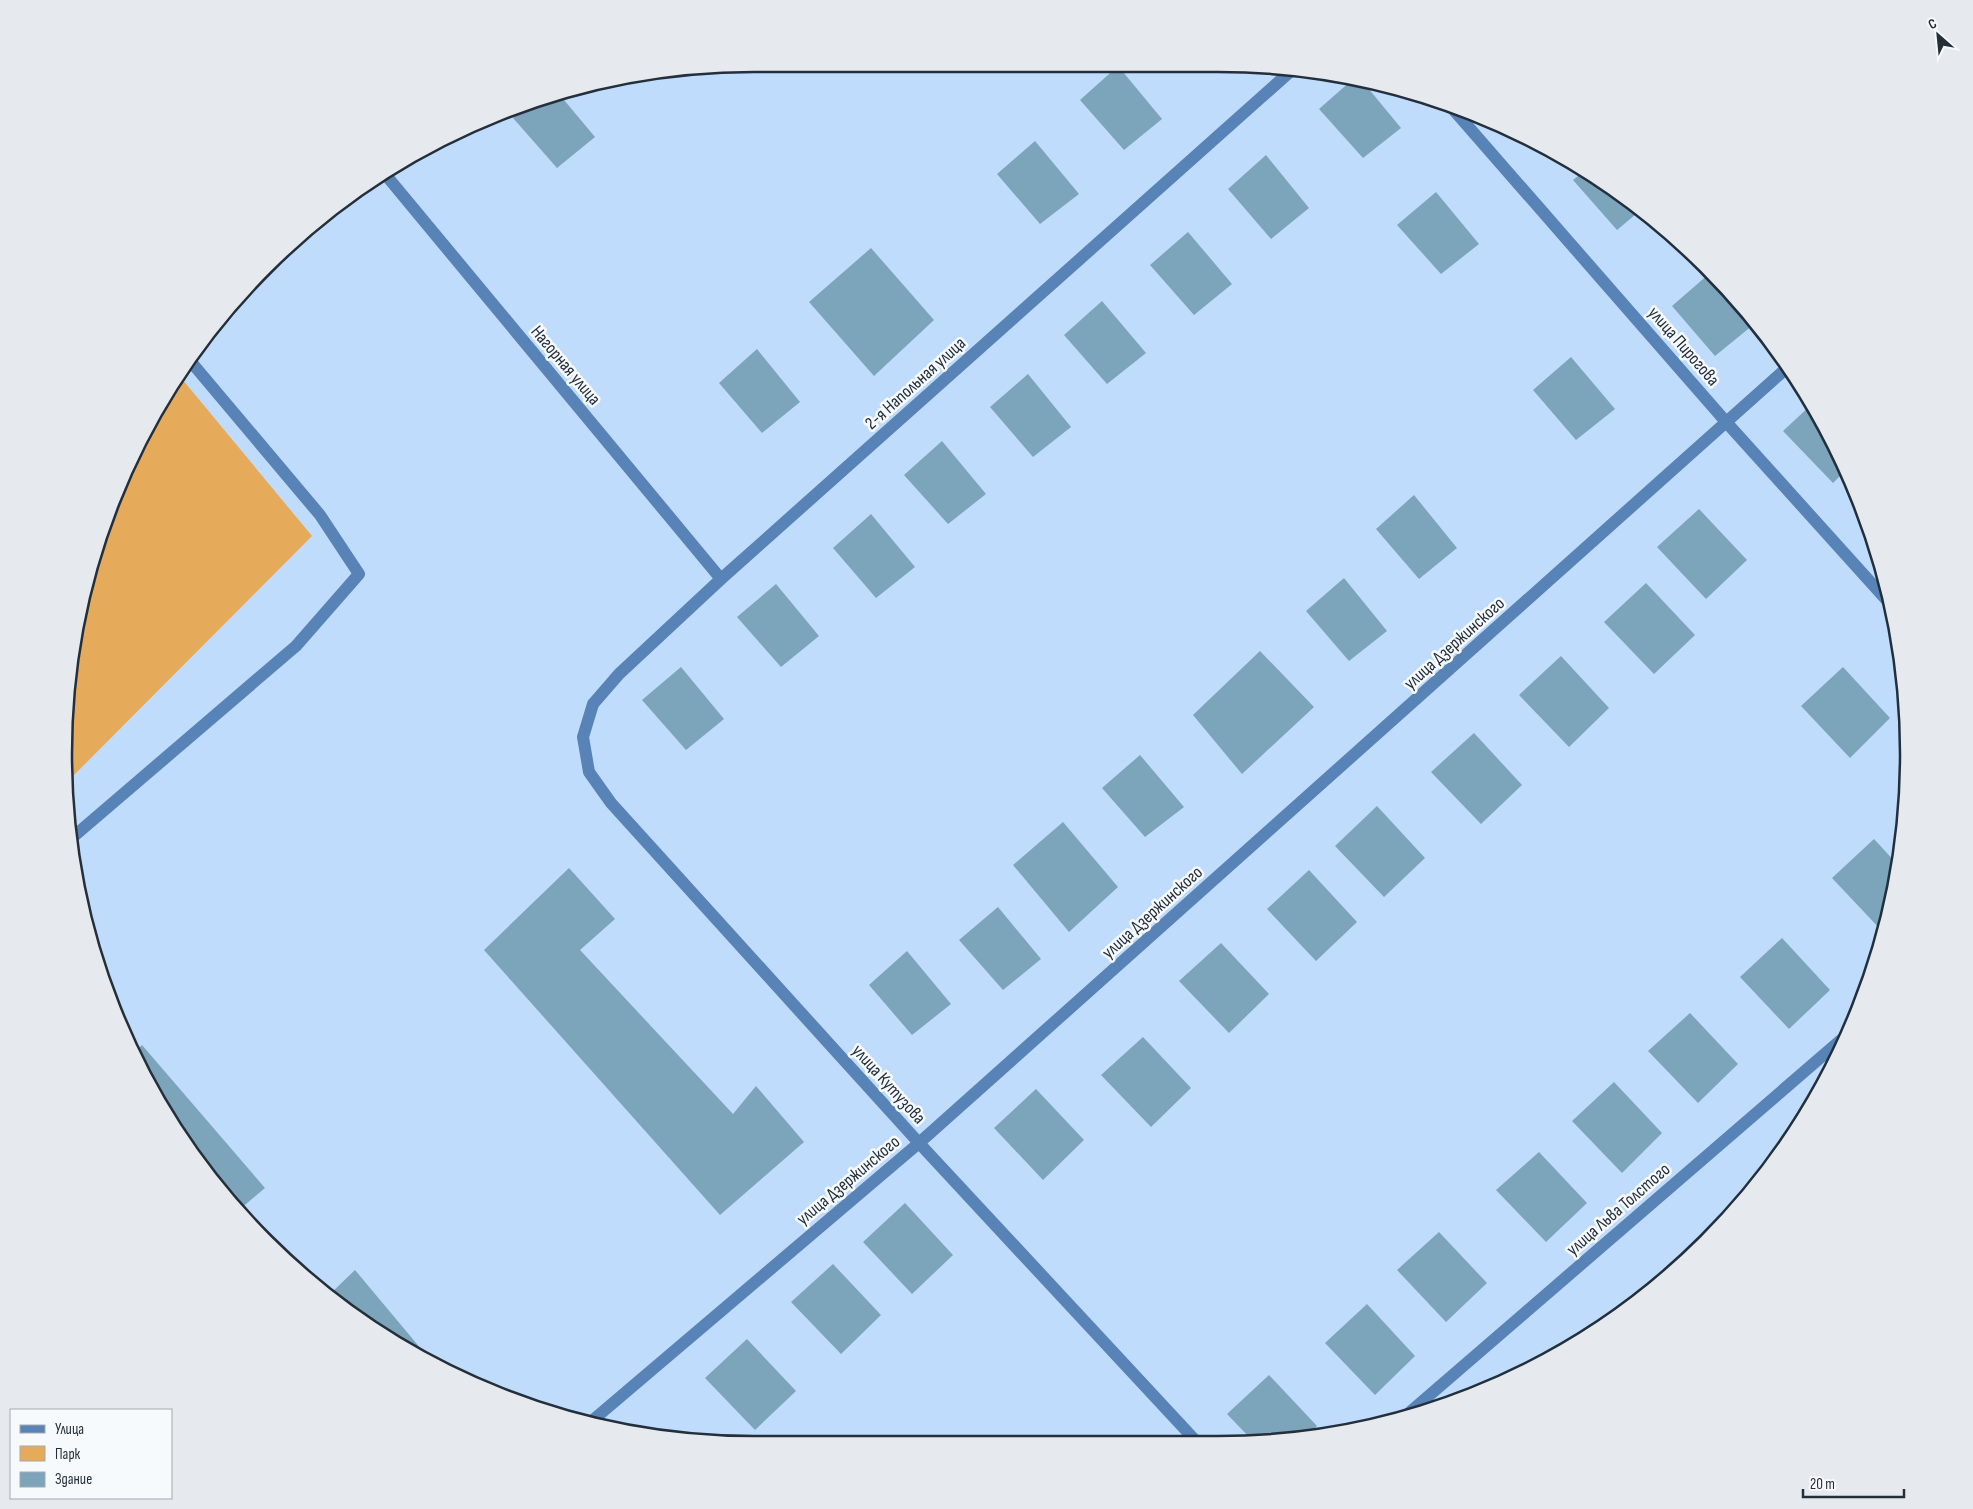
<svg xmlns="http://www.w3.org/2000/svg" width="1973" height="1509" font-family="'Sofia Sans Condensed',sans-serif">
<rect width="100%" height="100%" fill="#c0dcfd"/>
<path fill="#e5aa5a" d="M182,379L312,536L66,783L77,619L135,449Z"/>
<path fill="#7ca4bb" d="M1118,66L1162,119L1124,150L1080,100Z
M1352,80L1363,82L1401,128L1363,158L1319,109Z
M559,94L595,137L557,168L513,118L524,109Z
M1035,141L1079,194L1040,224L997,174Z
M1538,144L1554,154L1550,158Z
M1266,155L1309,208L1271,239L1228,189Z
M1583,172L1639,206L1642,209L1617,230L1573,180Z
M1436,192L1479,244L1441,274L1397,225Z
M1188,232L1232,284L1194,315L1150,265Z
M871,248L934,320L874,376L809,302Z
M1710,273L1753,325L1715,356L1672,306Z
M1102,301L1146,353L1107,384L1064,335Z
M757,349L800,402L762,433L719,383Z
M1571,357L1615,409L1576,440L1533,390Z
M1028,374L1071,427L1033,457L990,407Z
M1811,405L1846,470L1833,483L1783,431Z
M942,441L986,494L948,524L904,475Z
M1414,495L1457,548L1419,579L1376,529Z
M1699,509L1747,560L1706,599L1657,547Z
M871,514L915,567L876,598L833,548Z
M1344,578L1387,631L1349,661L1306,611Z
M1646,583L1695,635L1654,674L1604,622Z
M776,584L819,636L781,667L737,617Z
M1260,651L1314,707L1242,774L1193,715Z
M1561,656L1609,708L1569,747L1519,695Z
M681,667L724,719L686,750L642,700Z
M1843,667L1890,718L1850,758L1801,706Z
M1474,733L1522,785L1481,824L1431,772Z
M1140,755L1184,807L1145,837L1102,788Z
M1377,806L1425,858L1384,897L1335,846Z
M1063,822L1118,887L1069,932L1013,865Z
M1874,839L1898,865L1896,889L1884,927L1881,930L1832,878Z
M569,868L615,919L580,950L733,1114L756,1086L804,1142L720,1215L484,950Z
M1309,870L1357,922L1316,961L1267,909Z
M998,907L1041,959L1003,990L959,940Z
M1782,938L1830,990L1789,1029L1740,977Z
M1221,943L1269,994L1229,1033L1179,981Z
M907,951L951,1004L912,1035L869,985Z
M1690,1013L1738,1064L1698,1103L1648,1051Z
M1143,1037L1191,1088L1151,1127L1101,1075Z
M142,1045L265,1188L239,1210L180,1138L137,1050Z
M1614,1082L1662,1133L1622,1173L1572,1121Z
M1036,1089L1084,1140L1043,1180L994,1128Z
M1539,1152L1587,1203L1546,1242L1496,1190Z
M905,1203L953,1255L912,1294L863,1242Z
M1439,1232L1487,1283L1446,1322L1397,1270Z
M833,1264L881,1315L841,1354L791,1302Z
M355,1270L432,1362L371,1329L329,1295Z
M1367,1304L1415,1356L1375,1395L1325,1343Z
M747,1339L796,1391L755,1430L705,1378Z
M1269,1375L1317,1426L1303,1439H1251L1227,1414Z"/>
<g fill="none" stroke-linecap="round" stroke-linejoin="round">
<path stroke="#5783b6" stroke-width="12" d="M1452,108L1727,423L1892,606
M385,174L721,579
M73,837L296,646L359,574L320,515L192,363
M1410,1412L1849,1033
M593,1420L919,1143L1789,366
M1194,1439L919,1143L611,803L589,772L583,737L593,704L619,674L721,579L1292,70"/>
</g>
<g text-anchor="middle" stroke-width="5" stroke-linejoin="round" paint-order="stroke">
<g font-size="18" fill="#242f3c" stroke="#f7fafd">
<text transform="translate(1684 346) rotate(49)" y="6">улица Пирогова</text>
<text transform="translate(566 365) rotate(50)" y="6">Нагорная улица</text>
<text transform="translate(915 383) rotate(-42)" y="6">2-я Напольная улица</text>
<text transform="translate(1454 643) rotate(-42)" y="6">улица Дзержинского</text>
<text transform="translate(1152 912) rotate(-42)" y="6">улица Дзержинского</text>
<text transform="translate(889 1084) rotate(48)" y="6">улица Кутузова</text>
<text transform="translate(848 1180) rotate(-40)" y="6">улица Дзержинского</text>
<text transform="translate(1618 1209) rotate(-41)" y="6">улица Льва Толстого</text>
</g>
</g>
<path d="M0 0H1973V1509H0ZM754 72H1218A682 682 0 0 1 1900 754V754A682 682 0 0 1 1218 1436H754A682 682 0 0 1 72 754V754A682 682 0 0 1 754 72Z" fill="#e6eaee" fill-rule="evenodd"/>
<path fill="none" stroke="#242f3c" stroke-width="2.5" d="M754 72H1218A682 682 0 0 1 1900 754V754A682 682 0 0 1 1218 1436H754A682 682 0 0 1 72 754V754A682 682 0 0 1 754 72Z"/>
<rect x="10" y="1409" width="162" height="90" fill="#f7fafd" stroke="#a3a9b0"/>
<rect x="20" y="1425" width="25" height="8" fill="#5783b6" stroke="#a3a9b0"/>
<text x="55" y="1434" font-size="15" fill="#242f3c">Улица</text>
<rect x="20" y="1446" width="25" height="15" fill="#e5aa5a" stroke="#a3a9b0"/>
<text x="55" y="1459" font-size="15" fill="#242f3c">Парк</text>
<rect x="20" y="1472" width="25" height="15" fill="#7ca4bb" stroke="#a3a9b0"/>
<text x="55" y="1484" font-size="15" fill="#242f3c">Здание</text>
<g transform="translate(1938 35) rotate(333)" stroke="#f7fafd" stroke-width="4" paint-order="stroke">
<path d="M0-4L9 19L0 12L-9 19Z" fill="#242f3c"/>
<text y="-8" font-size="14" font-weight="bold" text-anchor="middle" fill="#242f3c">С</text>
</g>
<path d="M1803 1489v8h101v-8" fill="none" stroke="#242f3c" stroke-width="2.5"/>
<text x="1810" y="1489" font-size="15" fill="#242f3c" stroke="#f7fafd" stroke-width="4" paint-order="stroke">20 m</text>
</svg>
